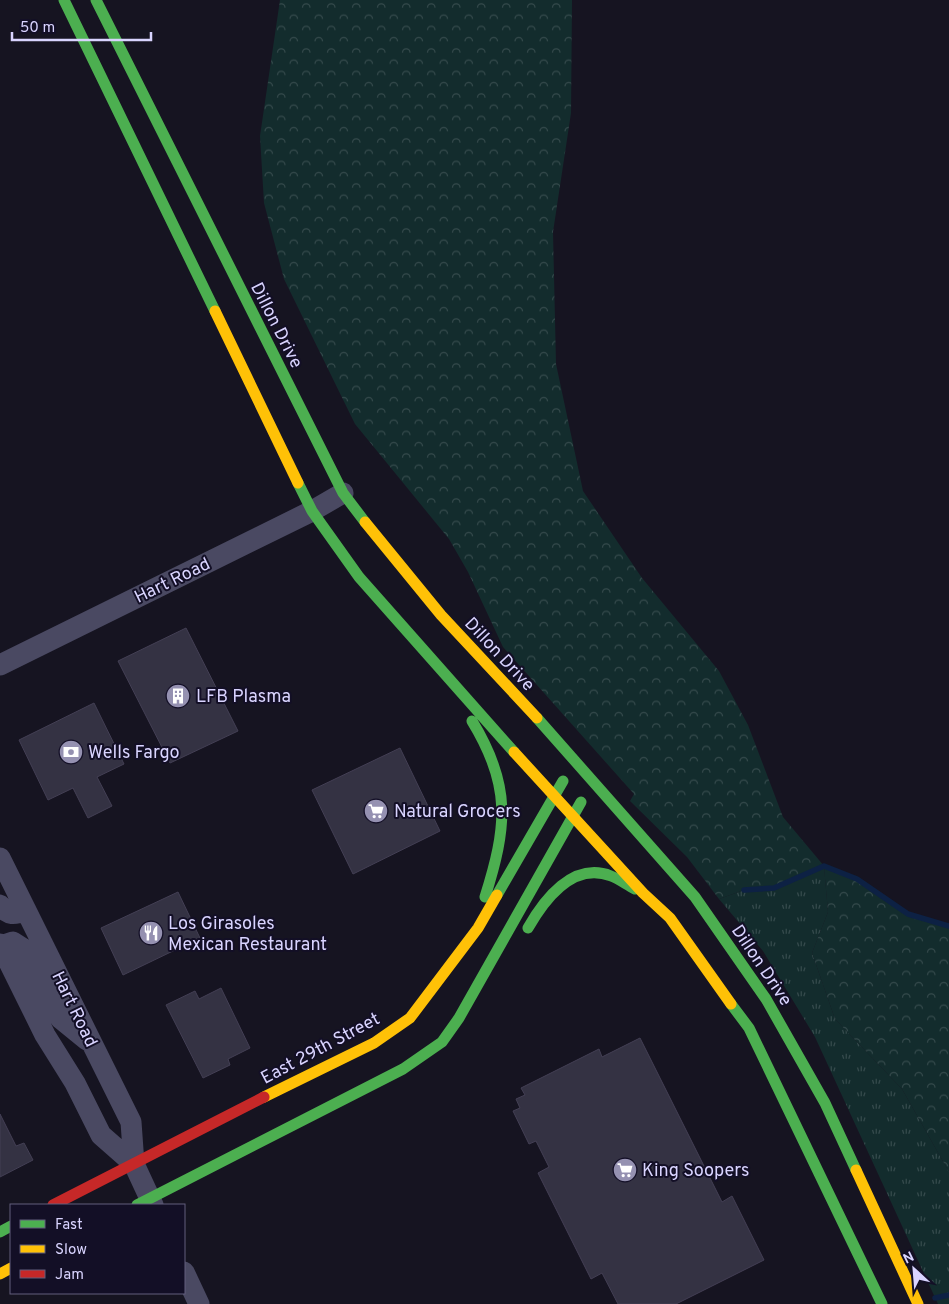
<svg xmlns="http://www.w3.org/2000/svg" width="949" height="1304" font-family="Overpass,sans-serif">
<defs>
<pattern id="grass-tufts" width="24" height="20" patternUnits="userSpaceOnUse" patternTransform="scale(1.25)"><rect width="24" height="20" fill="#132c2d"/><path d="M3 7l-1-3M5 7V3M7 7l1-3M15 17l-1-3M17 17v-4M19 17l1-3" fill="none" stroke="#354a4c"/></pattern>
<pattern id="forest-crowns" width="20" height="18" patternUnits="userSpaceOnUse" patternTransform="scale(1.25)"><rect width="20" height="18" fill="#132c2d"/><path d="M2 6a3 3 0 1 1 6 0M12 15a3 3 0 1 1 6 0" fill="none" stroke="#354a4c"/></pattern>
</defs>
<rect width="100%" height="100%" fill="#161421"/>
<path fill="url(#grass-tufts)" d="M824,866L828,912L812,953L835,1019L902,1089L949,1172V1304H938L815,1037L763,951L719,899L744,890L774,888Z"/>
<path fill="url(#forest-crowns)" d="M280,0H572L571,113L553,232L556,364L583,491L642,578L719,671L748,725L783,817L824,866L857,879L908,914L949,926V1172L902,1089L835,1019L812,953L828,912L824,867L774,888L744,890L719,899L687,857L630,801L634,794L503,647L468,572L449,539L355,424L284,279L264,203L260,136Z"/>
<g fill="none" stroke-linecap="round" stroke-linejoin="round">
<path stroke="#0d2144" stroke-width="5.5" d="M744,890L774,888L824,866L857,879L908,914L949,926
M935,1298L949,1295"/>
</g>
<path fill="#343243" stroke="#433f54" d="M186,628L238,731L170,763L118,661Z
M94,703L124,764L97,777L112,806L88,818L73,788L48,800L19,740Z
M400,748L440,831L353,874L312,790Z
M178,892L200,938L123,975L101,928Z
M221,988L250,1048L228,1059L230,1065L203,1078L166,1005L195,991L199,999Z
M640,1038L722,1202L732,1196L764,1260L676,1304H618L602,1273L591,1279L538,1173L549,1167L536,1141L529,1144L513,1111L520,1108L516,1099L525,1095L521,1088L599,1049L602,1057Z
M0,1114L16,1146L24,1143L33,1160L0,1177Z"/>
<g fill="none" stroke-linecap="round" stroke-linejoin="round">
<path stroke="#4a4962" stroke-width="21" d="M0,665L312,511L343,493
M0,858L131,1122L134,1164L153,1205
M0,905C8,916 15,915 26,910
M0,944L45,1035L75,1083L101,1135L134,1164
M1,946L13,942L24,949L60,1018L87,1040
M184,1272L199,1304"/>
<path stroke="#4caf50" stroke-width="11" d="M64,0L215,311
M96,0L343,493L365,522
M298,483L312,511L359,577L514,752
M537,718L695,897L766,999L825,1103L856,1170
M472,721C512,786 507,827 485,897
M497,895L563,781
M528,928C544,900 573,861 611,876C619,879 627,885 635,889
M731,1004L749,1028L882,1304
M137,1205L403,1069L442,1042L459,1018L581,802
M0,1232L11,1226"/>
<path stroke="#ffc107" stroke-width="11" d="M215,311L298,483
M365,522L441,615L537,718
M514,752L643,893L670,918L731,1004
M264,1097L374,1043L410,1018L478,928L497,895
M856,1170L918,1304
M0,1274L11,1268"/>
<path stroke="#c62828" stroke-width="11" d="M53,1205L264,1097"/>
</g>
<defs>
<g id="building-disc" transform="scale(1.25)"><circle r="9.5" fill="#9591b1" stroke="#130f26"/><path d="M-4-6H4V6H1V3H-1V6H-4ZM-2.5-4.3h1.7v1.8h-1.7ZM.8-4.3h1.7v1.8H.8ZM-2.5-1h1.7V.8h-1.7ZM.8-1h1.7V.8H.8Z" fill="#fff"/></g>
<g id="bank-disc" transform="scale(1.25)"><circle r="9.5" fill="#9591b1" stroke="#130f26"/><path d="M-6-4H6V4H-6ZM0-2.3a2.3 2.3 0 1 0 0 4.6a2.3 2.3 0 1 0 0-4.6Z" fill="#fff"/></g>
<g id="supermarket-disc" transform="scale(1.25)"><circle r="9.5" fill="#9591b1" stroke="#130f26"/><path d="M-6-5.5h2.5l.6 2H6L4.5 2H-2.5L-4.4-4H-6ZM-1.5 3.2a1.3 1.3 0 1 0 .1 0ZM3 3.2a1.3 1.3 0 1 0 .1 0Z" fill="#fff"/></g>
<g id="restaurant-disc" transform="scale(1.25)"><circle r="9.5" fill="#9591b1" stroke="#130f26"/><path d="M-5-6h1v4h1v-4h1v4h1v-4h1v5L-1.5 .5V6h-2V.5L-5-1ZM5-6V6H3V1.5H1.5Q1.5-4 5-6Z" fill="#fff"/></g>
</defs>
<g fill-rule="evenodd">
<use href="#building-disc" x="178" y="696"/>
<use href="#bank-disc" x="71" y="752"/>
<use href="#supermarket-disc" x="376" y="811"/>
<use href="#restaurant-disc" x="151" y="933"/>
<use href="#supermarket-disc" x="625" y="1170"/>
</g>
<g text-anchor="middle" stroke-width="4" stroke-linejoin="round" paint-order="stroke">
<g font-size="18" fill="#d9d4ff" stroke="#130f26">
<text transform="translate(277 325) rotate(63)" y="6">Dillon Drive</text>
<text transform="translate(172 580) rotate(-26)" y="6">Hart Road</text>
<text transform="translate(500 654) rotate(47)" y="6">Dillon Drive</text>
<text transform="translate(762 965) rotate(56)" y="6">Dillon Drive</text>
<text transform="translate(75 1009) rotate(64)" y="6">Hart Road</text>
<text transform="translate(320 1048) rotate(-28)" y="6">East 29th Street</text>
</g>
<g font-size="18" fill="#d9d4ff" stroke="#130f26" text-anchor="start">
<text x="196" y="702">LFB Plasma</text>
<text x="88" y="758">Wells Fargo</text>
<text x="394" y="817">Natural Grocers</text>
<text x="168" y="929">Los Girasoles<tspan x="168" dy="21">Mexican Restaurant</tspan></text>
<text x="642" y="1176">King Soopers</text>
</g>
</g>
<rect x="10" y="1204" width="175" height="90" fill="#130f26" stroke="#625e7d"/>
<rect x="20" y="1220" width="25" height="8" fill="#4caf50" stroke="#625e7d"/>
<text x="55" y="1229" font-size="15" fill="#d9d4ff">Fast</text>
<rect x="20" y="1245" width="25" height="8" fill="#ffc107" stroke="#625e7d"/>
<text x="55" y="1254" font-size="15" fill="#d9d4ff">Slow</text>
<rect x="20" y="1270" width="25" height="8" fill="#c62828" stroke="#625e7d"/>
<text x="55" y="1279" font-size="15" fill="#d9d4ff">Jam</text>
<g transform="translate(914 1269) rotate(334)" stroke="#130f26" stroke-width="4" paint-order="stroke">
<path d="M0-4L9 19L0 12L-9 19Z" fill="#d9d4ff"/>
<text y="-8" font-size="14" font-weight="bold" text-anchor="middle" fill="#d9d4ff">N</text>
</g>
<path d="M12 32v8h139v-8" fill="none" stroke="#d9d4ff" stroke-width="2.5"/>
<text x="20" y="32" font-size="15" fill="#d9d4ff" stroke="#130f26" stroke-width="4" paint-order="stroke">50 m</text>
</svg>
